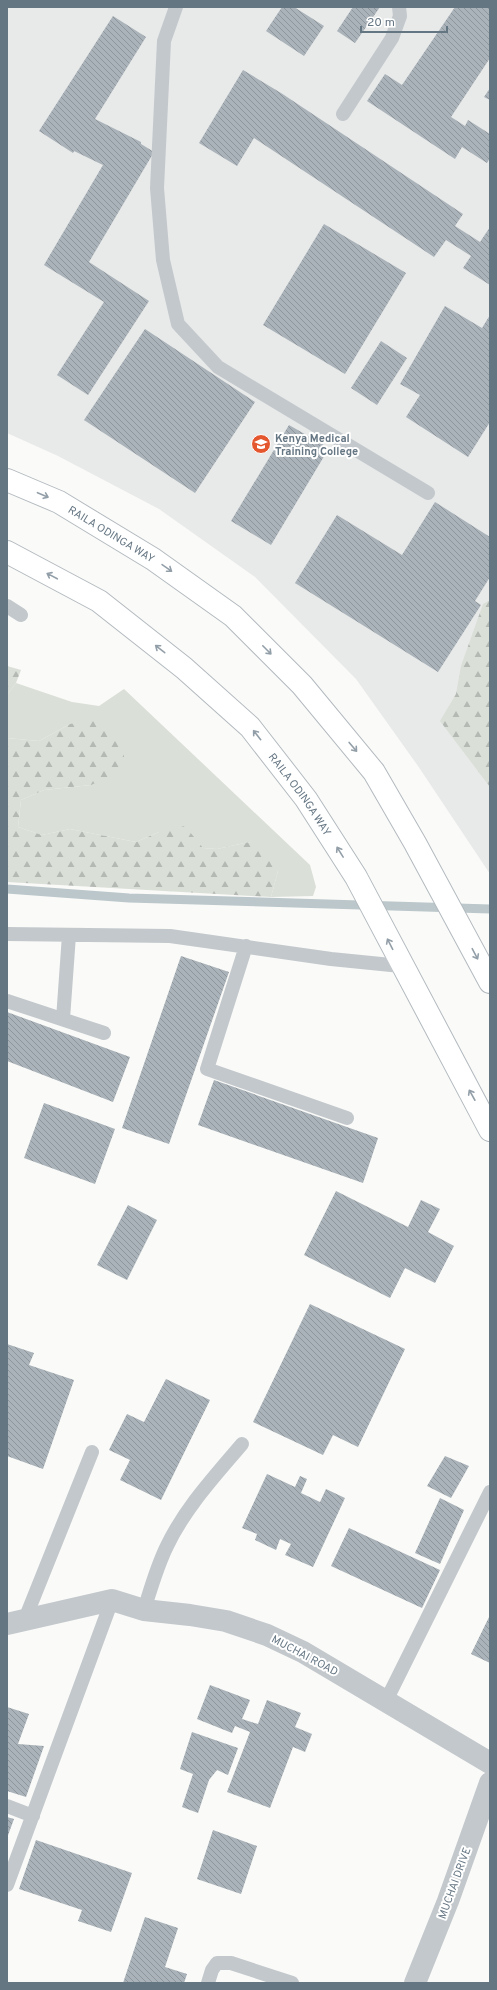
<svg xmlns="http://www.w3.org/2000/svg" width="497" height="1990" font-family="Overpass,sans-serif">
<defs>
<pattern id="forest-firs" width="22" height="20" patternUnits="userSpaceOnUse"><rect width="22" height="20" fill="#dadfd7"/><path d="M5 1l3.5 6h-7zM16 11l3.5 6h-7z" fill="#b4b9b4"/></pattern>
<pattern id="building-back-hatch" width="6" height="6" patternUnits="userSpaceOnUse"><rect width="6" height="6" fill="#aab3b9"/><path d="M-1 5l2 2M0 0l6 6M5-1l2 2" fill="none" stroke="#8e969c"/></pattern>
</defs>
<rect width="100%" height="100%" fill="#fafaf8"/>
<path fill="#e8e9e9" d="M7,7H490V874L418,766L356,679L255,577L159,509L58,456L7,433Z"/>
<path fill="#dadfd7" d="M16,683L72,702L99,706L124,689L310,865L316,887L313,896L271,897L278,871L249,842L217,849L203,848L159,832L136,842L70,829L42,835L18,827L21,800L44,790L91,785L70,724L39,741L7,738V695Z"/>
<path fill="url(#forest-firs)" d="M490,600V787L440,721L456,694L461,666L483,604Z
M7,666L21,670L16,683L7,695Z
M97,719L124,739V770L91,785L44,790L21,800L18,827L42,835L70,829L136,842L159,832L185,826L203,848L217,849L249,842L274,855L278,871L271,897L7,882V738L39,741L70,724Z"/>
<g fill="none" stroke-linecap="round" stroke-linejoin="round">
<path stroke="#bbc7cb" stroke-width="9" d="M7,889L129,898L490,909"/>
</g>
<path fill="url(#building-back-hatch)" d="M282,7H294L324,26L304,56L266,31Z
M353,7H380L355,43L337,31Z
M455,7H490V58L451,117L465,126L468,120L490,134V158L487,163L462,147L455,159L367,101L385,74L402,85Z
M113,16L146,37L95,119L141,142V144L154,152L89,262L149,301L88,395L57,375L104,302L44,265L103,165L74,151L73,153L39,131Z
M243,70L281,93L463,214L455,226L480,242L490,227V285L463,268L471,256L446,240L434,257L254,138L237,166L199,143Z
M490,88V100L484,97Z
M324,224L406,273L345,374L263,325Z
M445,306L482,328L490,315V422L468,457L406,417L420,395L400,384Z
M145,329L255,402L195,493L84,420Z
M381,341L407,358L377,405L351,388Z
M289,425L329,448L271,545L231,521Z
M435,502L490,537V577L475,601L481,605L438,672L295,583L337,515L402,555Z
M181,956L229,972L169,1144L122,1128Z
M7,1012L130,1057L113,1102L7,1061Z
M214,1080L378,1138L363,1183L198,1125Z
M44,1103L115,1129L95,1184L24,1158Z
M336,1191L408,1227L421,1200L440,1209L428,1232L454,1246L435,1283L405,1268L390,1298L304,1255Z
M128,1205L157,1220L127,1280L97,1265Z
M310,1304L405,1349L358,1447L333,1435L323,1455L253,1422Z
M7,1344L34,1353L29,1365L74,1380L43,1469L7,1456Z
M166,1379L210,1400L161,1500L120,1480L130,1460L109,1450L127,1414L144,1422Z
M445,1456L469,1466L451,1498L427,1486Z
M267,1474L295,1487L300,1476L307,1479L301,1493L320,1502L326,1489L345,1498L313,1567L285,1555L291,1544L280,1539L276,1550L255,1540L257,1534L242,1528Z
M440,1498L464,1510L440,1564L415,1553Z
M349,1528L440,1570L422,1608L331,1566Z
M490,1615V1663L471,1654Z
M210,1685L250,1700L242,1719L258,1724L267,1700L301,1713L295,1727L312,1734L305,1752L293,1747L270,1808L227,1792L250,1732L235,1726L232,1733L197,1719Z
M7,1707L29,1714L18,1744L44,1746L26,1797L7,1791Z
M192,1732L238,1748L228,1775L217,1770L209,1780L198,1813L182,1807L193,1774L180,1769Z
M7,1817L14,1819L7,1838Z
M213,1830L257,1846L241,1894L197,1879Z
M36,1840L132,1873L111,1932L78,1921L82,1910L19,1889Z
M145,1917L178,1928L165,1967L187,1974L184,1983H123Z"/>
<g fill="none" stroke-linecap="round" stroke-linejoin="round">
<g stroke="#b3babf" stroke-width="24">
<g id="secondary">
<path id="s1" d="M7,480L59,502L153,559L233,616L302,685L374,772L415,843L490,982"/>
<path id="s2" d="M7,552L99,601L184,668L250,727L306,799L356,877L490,1130"/>
</g>
</g>
<path stroke="#c3c8cc" stroke-width="14" d="M176,7L164,41L157,188L163,260L178,324L218,367L428,493
M343,114L392,38L400,16L399,7
M7,606L21,615
M7,934L170,936L331,959L401,966
M246,946L207,1069L347,1118
M7,1001L104,1033
M63,1019L69,935
M144,1610C151,1588 157,1566 167,1546C185,1508 215,1476 242,1444
M25,1619L92,1452
M386,1701L490,1492
M7,1806L33,1816
M7,1885L112,1600
M208,1983L212,1970L217,1963H231L292,1983"/>
<path stroke="#c3c8cc" stroke-width="22" d="M7,1624L112,1600L144,1610L190,1615L226,1621L267,1635L303,1652L490,1763
M415,1983L448,1901L490,1783"/>
<use href="#secondary" stroke="#fff" stroke-width="22"/>
</g>
<defs><path id="oneway-shaft" d="M-6 0H5M1.5-3L5.5 0L1.5 3" fill="none" stroke-width="1.6" stroke-linecap="round" stroke-linejoin="round"/></defs>
<g stroke="#939fa8">
<use href="#oneway-shaft" transform="translate(43 495) rotate(23)"/>
<use href="#oneway-shaft" transform="translate(167 568) rotate(35)"/>
<use href="#oneway-shaft" transform="translate(52 576) rotate(-152)"/>
<use href="#oneway-shaft" transform="translate(160 649) rotate(-142)"/>
<use href="#oneway-shaft" transform="translate(267 650) rotate(45)"/>
<use href="#oneway-shaft" transform="translate(257 735) rotate(-128)"/>
<use href="#oneway-shaft" transform="translate(353 747) rotate(50)"/>
<use href="#oneway-shaft" transform="translate(340 852) rotate(-122)"/>
<use href="#oneway-shaft" transform="translate(390 944) rotate(-117)"/>
<use href="#oneway-shaft" transform="translate(475 954) rotate(62)"/>
<use href="#oneway-shaft" transform="translate(472 1095) rotate(-119)"/>
</g>
<defs>
<g id="university-disc" transform="scale(1)"><circle r="9.5" fill="#e4572e" stroke="#fff"/><path d="M0-5L7-2L0 1L-7-2ZM-4 1L0 2.5L4 1V4Q0 6-4 4Z" fill="#fff"/></g>
</defs>
<g fill-rule="evenodd">
<use href="#university-disc" x="261" y="444"/>
</g>
<g text-anchor="middle" stroke-width="4" stroke-linejoin="round" paint-order="stroke">
<g font-size="11" font-weight="bold" fill="#657683" stroke="#fff" text-anchor="start">
<text x="275" y="442">Kenya Medical<tspan x="275" dy="13">Training College</tspan></text>
</g>
<g font-size="11" fill="#657683" stroke="#fff">
<text dy="4" stroke="none"><textPath href="#s1" startOffset="118">RAILA ODINGA WAY</textPath></text>
<text dy="4" stroke="none"><textPath href="#s2" startOffset="385">RAILA ODINGA WAY</textPath></text>
<text transform="translate(305 1655) rotate(28)" y="4">MUCHAI ROAD</text>
<text transform="translate(454 1883) rotate(-70)" y="4">MUCHAI DRIVE</text>
</g>
</g>
<rect width="497" height="1990" fill="none" stroke="#657683" stroke-width="16"/>
<path d="M361 26v6h86v-6" fill="none" stroke="#657683" stroke-width="2"/>
<text x="367" y="26" font-size="12" fill="#657683" stroke="#ffffff" stroke-width="3" paint-order="stroke">20 m</text>
</svg>
